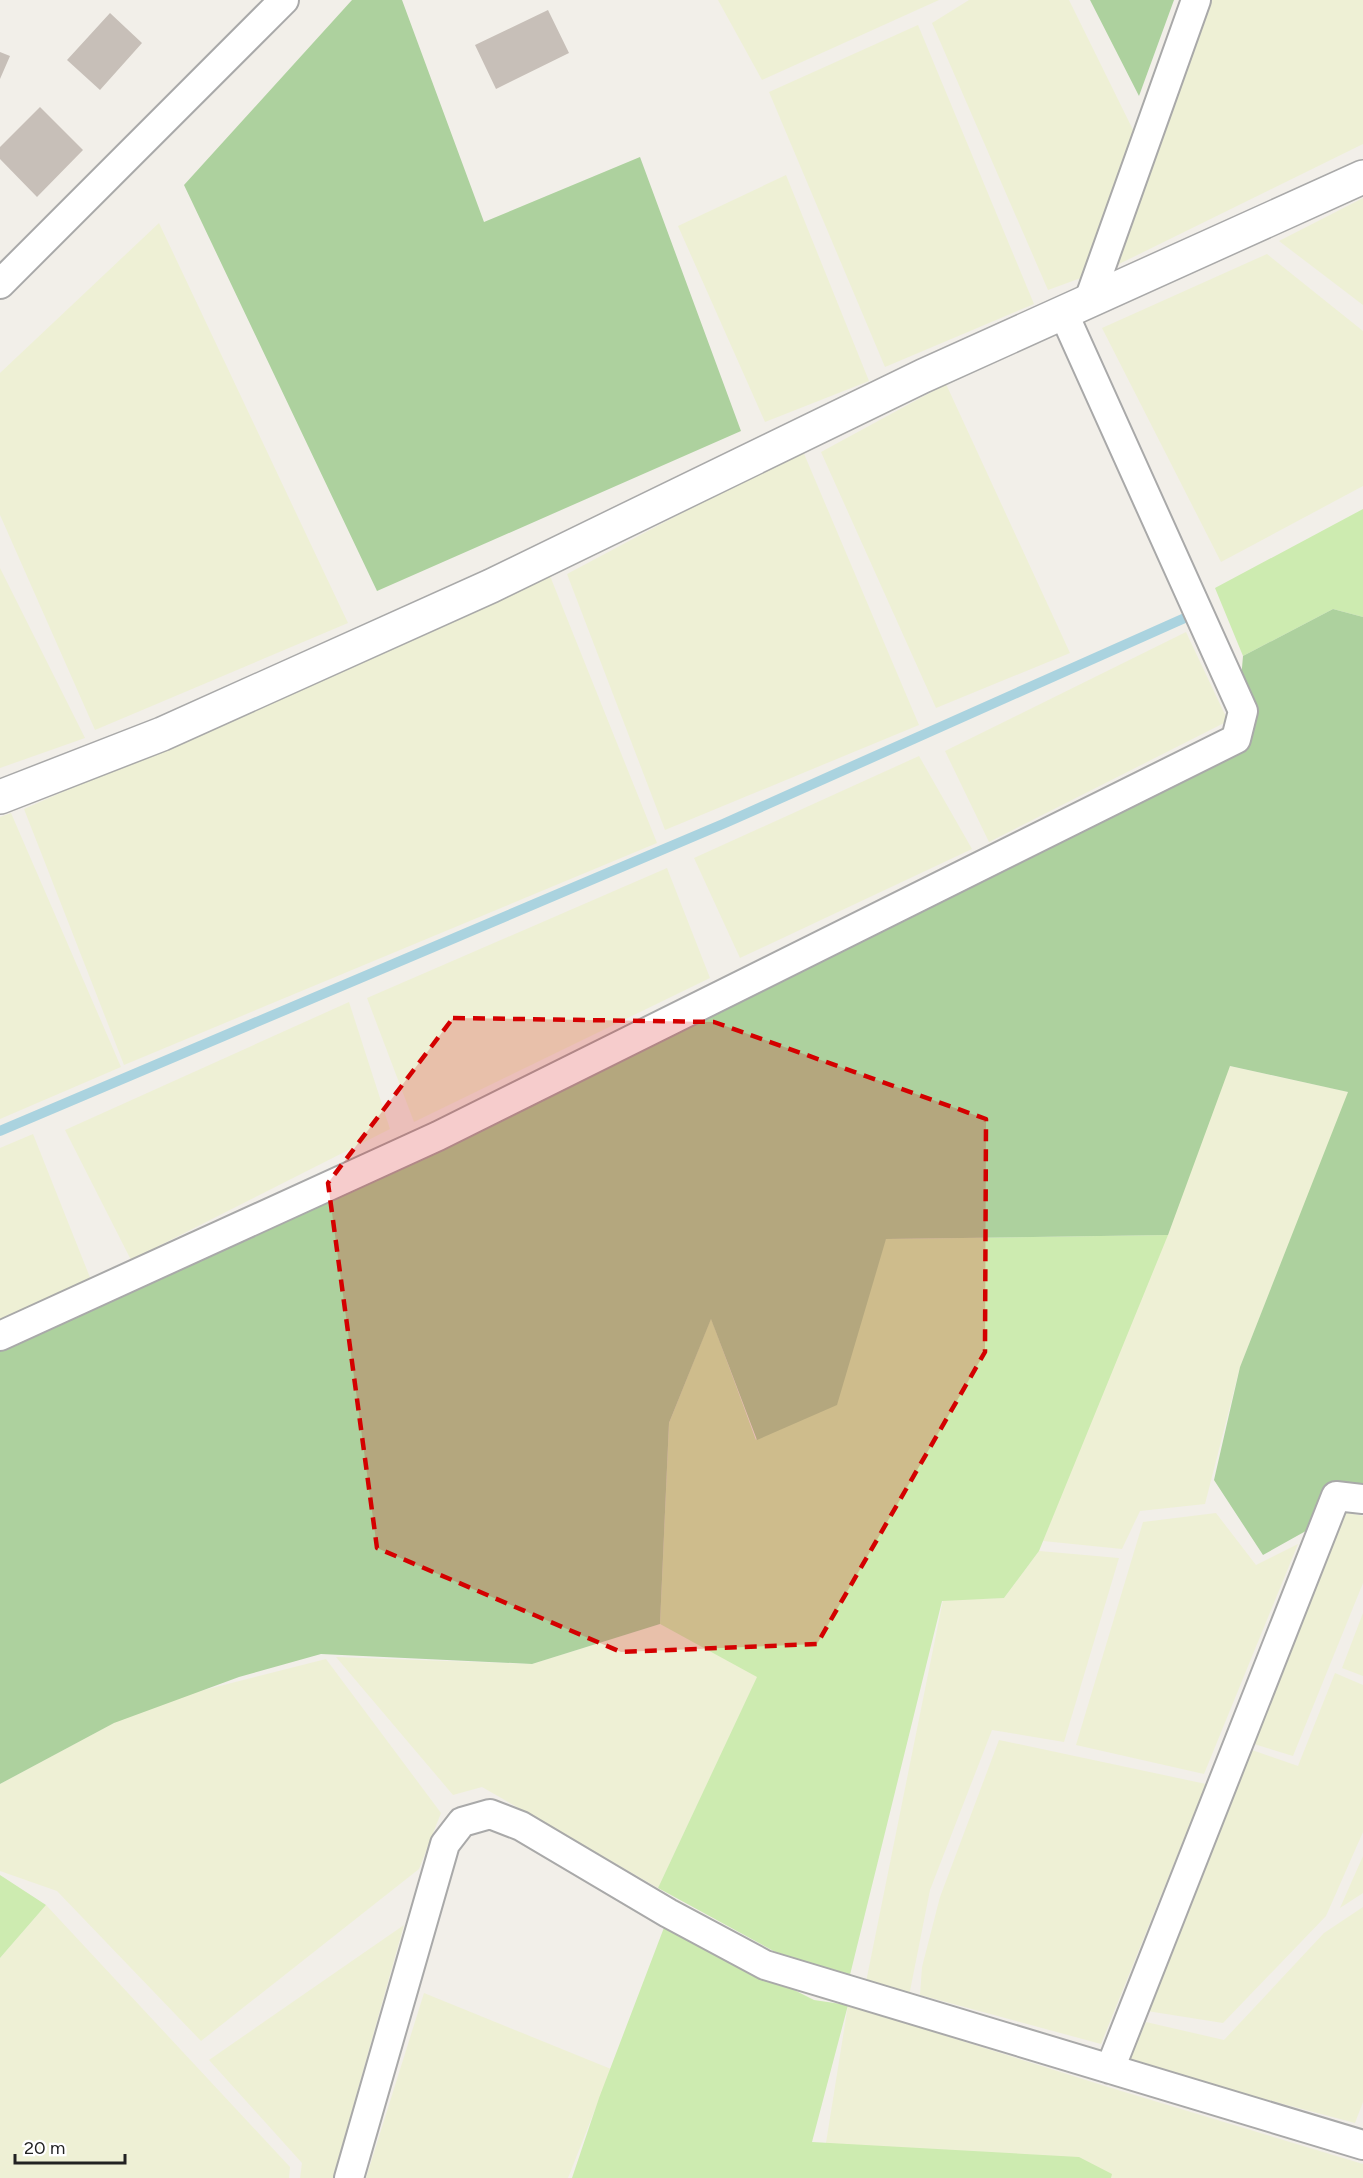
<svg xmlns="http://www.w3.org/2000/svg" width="1363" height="2178" font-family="Figtree,sans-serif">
<rect width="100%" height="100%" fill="#f2efe9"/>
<path fill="#eef0d5" d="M718,0H939L762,80Z
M969,0H1069L1137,138L1089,275L1048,290L932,23Z
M1211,0H1363V144L1115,266Z
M918,25L1034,304L885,367L769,92Z
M786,175L869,381L765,422L678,226Z
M1363,198V305L1279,241Z
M159,223L348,623L95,730L0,515V373Z
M1267,254L1363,331V486L1221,562L1102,328Z
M946,384L1070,653L936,708L821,452Z
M802,449L919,725L665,830L567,574Z
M0,568L85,738L0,768Z
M550,576L657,843L124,1065L24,809Z
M1186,632L1228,721L989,842L945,751Z
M919,756L972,849L740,958L694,858Z
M11,813L121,1067L0,1119V817Z
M667,868L710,978L414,1122L367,998Z
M349,1002L390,1129L131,1260L65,1130Z
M1229,1066L1349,1092L1240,1367L1205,1504L1140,1511L1122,1549L1043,1541Z
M33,1134L91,1280L0,1319V1148Z
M1340,1511L1363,1516V1583L1293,1756L1254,1744Z
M1216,1513L1256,1565L1298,1544L1204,1774L1076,1745L1143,1522Z
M1039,1551L1119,1558L1064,1742L992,1730L930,1890L909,1996L866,1982L943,1600L1004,1598Z
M1363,1613V1676L1342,1668Z
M660,1624L758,1676L658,1888L482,1787L453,1795L336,1657L532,1664Z
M326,1659L441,1813L419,1869L201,2041L57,1891L0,1871V1784L149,1704Z
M1335,1673L1363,1685V1832L1326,1916L1223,2023L1147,2011L1252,1750L1298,1766Z
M999,1740L1206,1784L1101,2044L920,1995L922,1967L940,1897Z
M1363,1856V1893L1340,1908Z
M46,1905L290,2167L289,2178H0V1958Z
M1363,1907V2102L1355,2123L1128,2063L1146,2022L1224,2040L1324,1933Z
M404,1925L333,2178H300L302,2163L209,2060Z
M424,1993L611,2069L568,2178H366Z
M848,2005L1108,2087L1363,2164V2178H1111V2174L826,2143Z"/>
<path fill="#cdebb0" d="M1363,509V617L1333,609L1243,656L1215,588Z
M1168,1235L1039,1551L1004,1598L942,1601L849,1979L790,1960L658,1888L757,1677L660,1624L669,1423L711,1318L756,1440L886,1239Z
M0,1875L46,1905L0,1958Z
M665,1925L814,2000L848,2005L812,2142L1079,2157L1112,2174L1111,2178H572L599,2098Z"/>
<path fill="#add19e" d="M352,0H402L484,222L640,157L741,431L377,591L184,185Z
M1090,0H1174L1139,96Z
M1333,609L1363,617V1499L1263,1555L1214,1480L1240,1367L1348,1092L1230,1066L1168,1235L886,1239L837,1405L757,1440L711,1319L669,1423L660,1624L532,1664L321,1654L239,1677L114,1723L0,1784V1336L1236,739L1243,656Z"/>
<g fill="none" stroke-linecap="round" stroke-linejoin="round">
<path stroke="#aad3df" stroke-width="10" d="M0,1131L723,824L1187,617"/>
</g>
<path fill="#c7bfb8" d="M548,10L569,53L496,89L475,45Z
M110,13L142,43L100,90L67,60Z
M0,52L10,56L0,79Z
M40,107L83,150L37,197L0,159V147Z"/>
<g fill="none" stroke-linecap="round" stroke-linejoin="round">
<g stroke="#a9a9a9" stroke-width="32">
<path id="minor" d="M0,284L284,0
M1089,300L1196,0
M0,1336L438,1136L1236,739L1243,711L1063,312
M1110,2069L1336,1496L1363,1499
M349,2178L445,1844L462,1822L490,1814L521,1826L668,1913L765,1965L1363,2145"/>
</g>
<g stroke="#a9a9a9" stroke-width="36">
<path id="tertiary" d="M0,797L162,734L491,586L923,376L1363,177"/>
</g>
<use href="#minor" stroke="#fff" stroke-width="28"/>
<use href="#tertiary" stroke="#fff" stroke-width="33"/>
</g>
<path fill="#d40000" fill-opacity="0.2" stroke="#d40000" stroke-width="4.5" stroke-dasharray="12 8" stroke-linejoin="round" d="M453,1018L714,1022L986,1119L985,1352L817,1644L621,1652L377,1548L328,1183Z"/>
<path d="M15 2154v9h110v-9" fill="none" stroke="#222222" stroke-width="3"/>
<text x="24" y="2154" font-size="18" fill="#222222" stroke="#ffffff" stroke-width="4.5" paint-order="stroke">20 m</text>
</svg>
